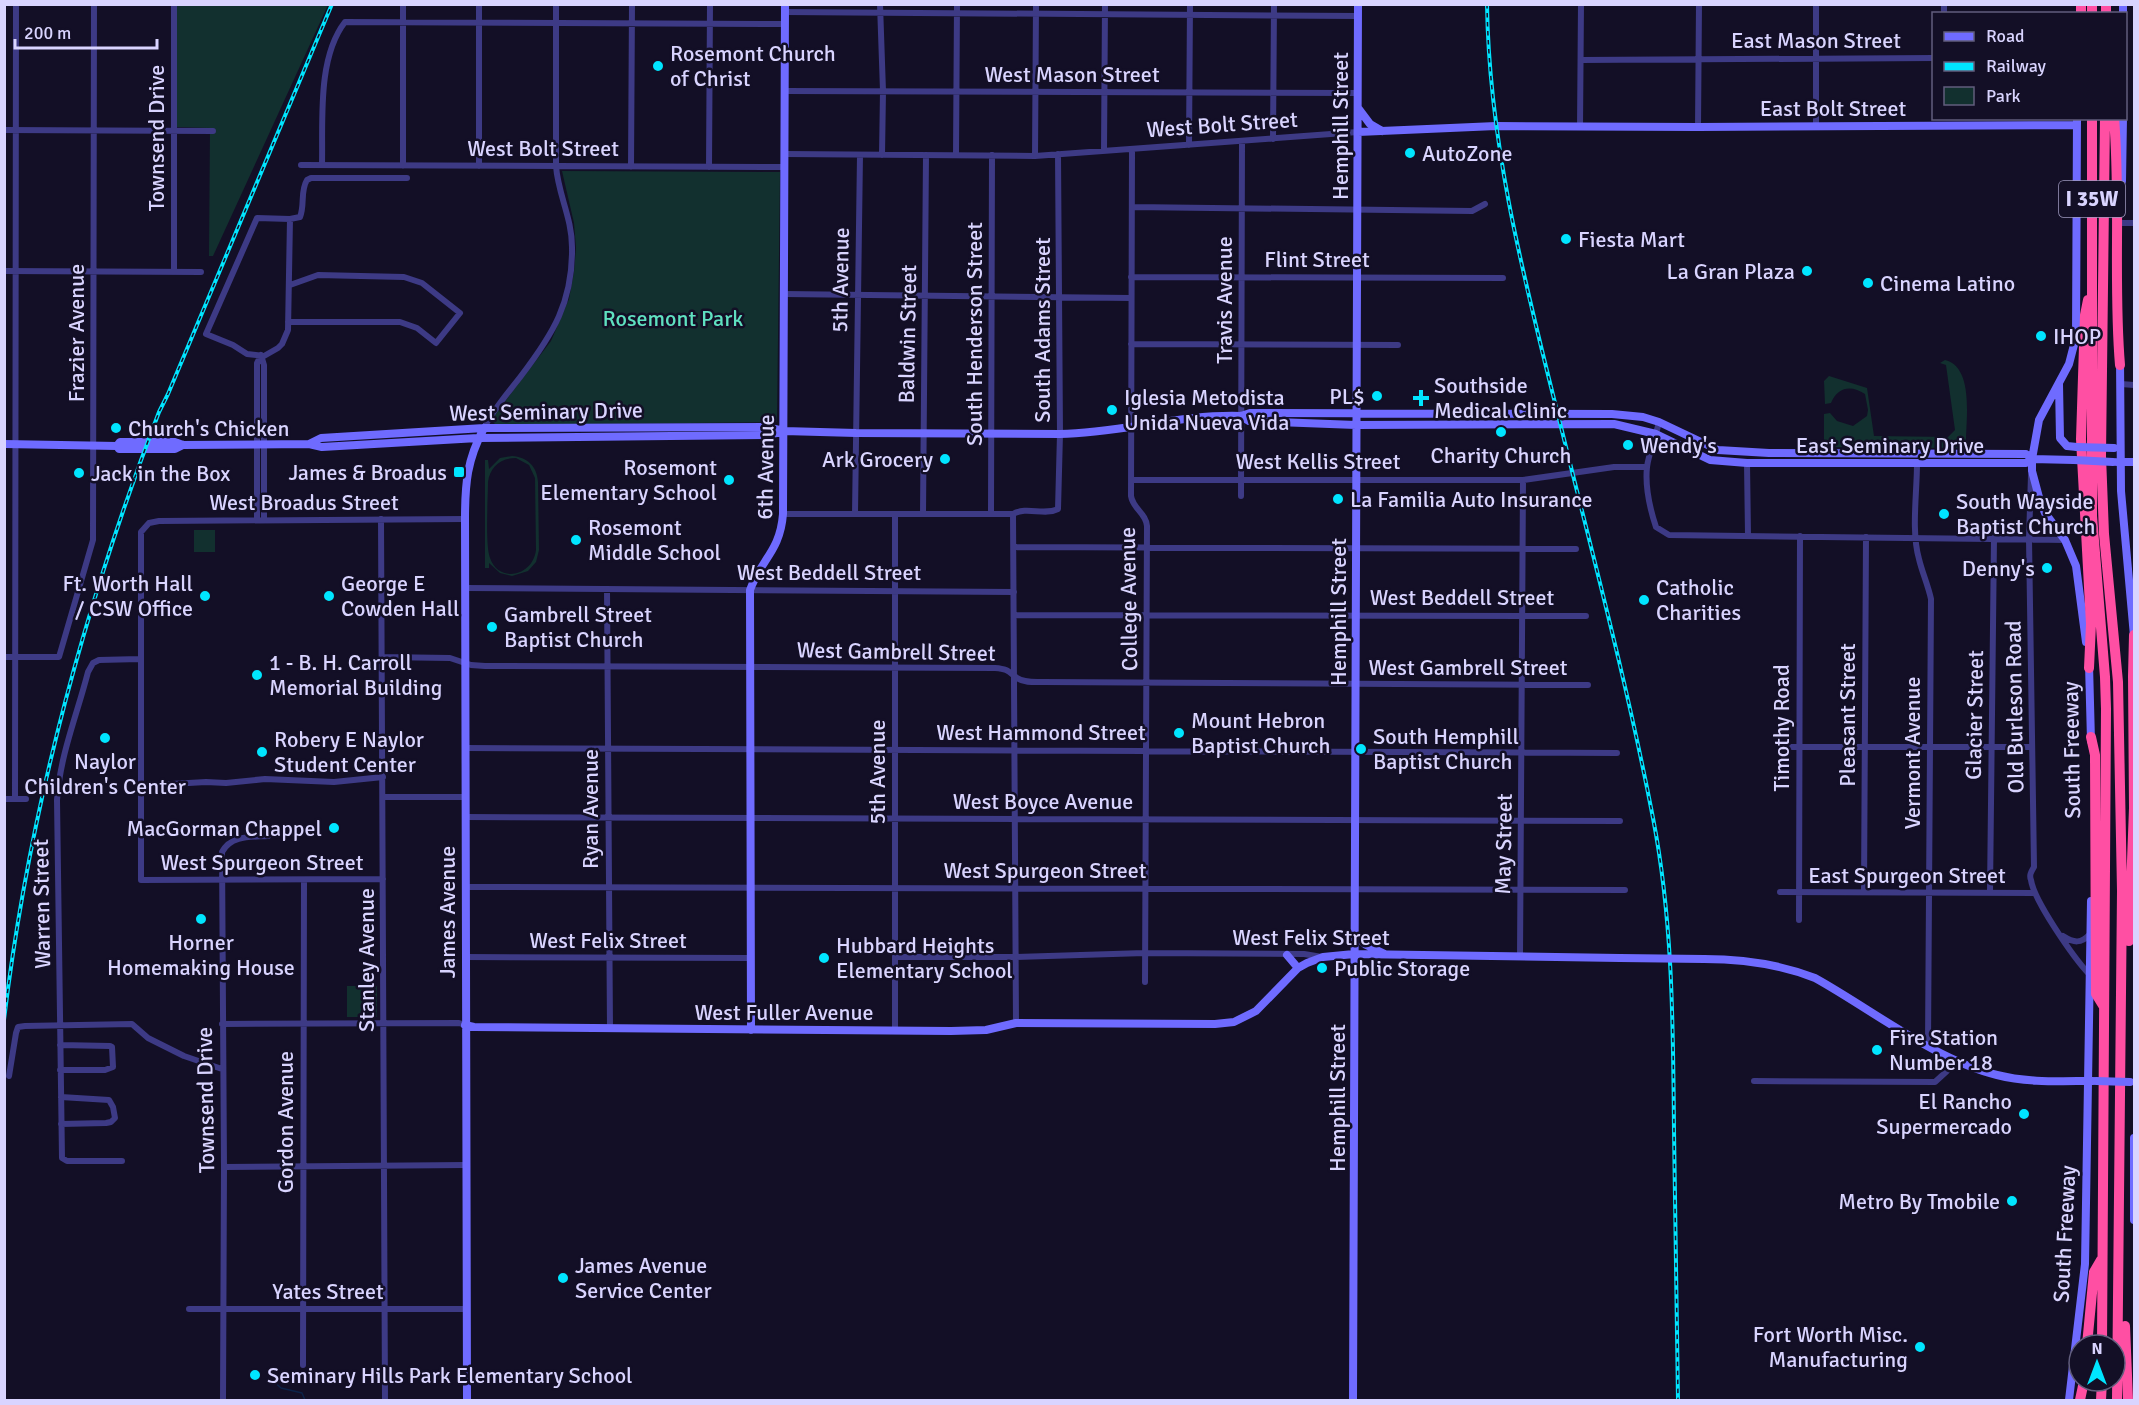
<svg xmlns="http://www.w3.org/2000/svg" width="2139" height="1405" font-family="Signika,sans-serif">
<rect width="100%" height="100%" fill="#130f26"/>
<path fill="#12302f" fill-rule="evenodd" d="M177,5H328L213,256H209L210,128L176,127Z
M562,171L780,172L777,422L496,425L493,422L494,416L551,341L569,299L574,272L576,248L574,223Z
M1945,360C1974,367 1966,419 1966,441L1964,445L1960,448L1829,447L1824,443V414L1830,413L1837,421L1853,426L1867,416L1868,410L1865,394C1852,385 1838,386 1831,403L1825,404L1824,381L1829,376L1867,388L1874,436L1948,437L1955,430L1946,365L1940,363Z
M512,456C527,457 537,466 538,482L539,550L536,562L528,571L512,576L500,573L489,563V568H485V460H488L489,469L500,458ZM516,458L529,465L535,478L536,550C533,576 499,584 490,558C485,544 488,499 488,482C490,467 500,458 516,458Z
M194,530H215V552H194Z
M347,986H377V1017H347Z"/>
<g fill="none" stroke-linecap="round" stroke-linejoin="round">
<path stroke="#0c2248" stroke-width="1.5" d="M271,1375L272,1380L281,1388L302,1393L305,1400"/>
<path stroke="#3d3a85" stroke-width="6" d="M880,4L883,91L882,155
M785,12L1358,16
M1944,14V4
M1581,60L1934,58
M785,91L1358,93
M1816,126V4
M1580,127L1581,4
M1698,127L1699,4
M4,130L213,131
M1273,139L1274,4
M1189,145L1190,4
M1132,149L1131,496C1133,509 1146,513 1147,526L1145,982
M1104,151L1105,4
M785,154L1035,156L1358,132
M956,155L957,4
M1035,156L1036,4
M301,165L785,167
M322,165C323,122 317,58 345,22L785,24
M403,166V4
M479,166V4
M631,167L632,4
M709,167L710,4
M1132,207L1472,211L1485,204
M290,219L288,330L282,344L278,348L264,356L247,354L233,345L206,334L257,218L290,219L300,217C305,205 300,191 307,180L311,178H407
M2121,223H2134
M4,271L201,272
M174,272V4
M1131,277L1503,278
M784,294L1131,298
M288,322H400L417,328L436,343L460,313L422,283L404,277L318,275L290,285
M1131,344L1398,345
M261,355L264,365V520
M2121,384L2134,385
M1659,422C1656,436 1649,452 1647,467C1645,486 1650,509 1656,527L1669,535L2065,540
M484,428C494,408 508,393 521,376C553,334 573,302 572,247C572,218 558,194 556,166V4
M1747,463L1748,535
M1917,464C1917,493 1911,531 1919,559C1922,572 1928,585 1931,599L1928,1045
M2031,475L2029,539L2034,867C2031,872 2029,875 2031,880C2034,901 2074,958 2089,974
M1131,480H1523L1614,467H1647
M1241,496L1242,141
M783,514H1013C1027,506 1044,516 1058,509L1060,434L1058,154
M855,514L860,155
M895,514V1030
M923,514L926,155
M991,514L992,155
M1013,514L1016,1023
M381,519L385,1400
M257,520V363L261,355
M1014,547L1576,549
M465,588L1014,592
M607,589L610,1029
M1014,615L1586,616
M4,657H59L93,540L94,4
M382,657L450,658L471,665L485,666L995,668C1008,669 1008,671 1017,678C1024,683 1035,682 1043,682L1588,685
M1781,747H2032
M465,748L1617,753
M140,793L158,786L171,784L206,782L226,783L265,779L334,782L383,777
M383,797H465
M4,799H26
M15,799L16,4
M465,817L1620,821
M383,879L141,880V532L149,523L159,521L465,519
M465,887L1625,890
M1780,892L2035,893
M1864,892L1866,537
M1990,892L1994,538
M1799,920L1800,536
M2063,936C2074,943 2081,944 2090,934
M465,957L751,958
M895,957H1016L1145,953L1304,954L1322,957
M1520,957L1523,480
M222,1024L459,1023L465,1025
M60,1045L110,1046L112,1047L113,1067L105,1070H60
M9,1076L16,1033L18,1027L25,1026L132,1024L148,1038L184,1056L222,1069
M1754,1081L1935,1082L1947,1071V1056
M61,1097L109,1100L113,1107L115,1118L111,1122L106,1123L61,1124
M122,1161H67L62,1158L57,800C60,755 77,715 88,672L93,663L99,660L140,659
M224,1167L466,1165
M189,1309H467
M303,1365L304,880
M223,1400L224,1167L222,852C231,835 251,837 268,836"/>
<path stroke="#6f6bff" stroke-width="8" d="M2123,4V14
M1358,108L1370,124L1382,131
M2077,118L2076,337L2069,364L2039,420L2032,459V471L2040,501L2045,513L2065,540L2076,566L2086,642
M1358,132L1496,126L1698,127L2077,125
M2122,181L2123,118
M2120,359L2121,491L2134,636
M2059,384L2060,438L2067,446L2077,447
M1241,416L1249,421L1356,425L1614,424L1656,434L1710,460L1747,463H2026L2032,459L2074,460
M4,444L117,446L119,449H175L183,445
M309,444L321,438L484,428L766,427L784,431L856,433L1060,434C1121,433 1180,414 1241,416L1250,413L1612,414L1643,417L1659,422L1718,450L1769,453L2026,454L2032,459
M117,446L120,442H175L183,445L309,444L322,447L478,438L767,435L781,432
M2117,462H2134
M2089,664L2091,741
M1354,934L1366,945L1385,954
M1287,955L1298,968
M1704,959C1743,959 1779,964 1815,978C1871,1009 1935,1060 1997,1075C2028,1083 2061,1081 2093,1081
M465,1025L474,1027L951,1031L986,1030L1016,1023L1215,1024L1234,1022L1256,1011L1298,968L1307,963L1323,957L1354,954L1620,958
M751,1030L750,590C761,559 780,552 783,514L785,4
M2134,1138V1220
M467,1400L465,519C465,483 467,460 484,428
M1353,1400L1358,4
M2069,1400L2085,1264L2091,901"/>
<path stroke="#ff4fa3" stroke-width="10" d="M2092,4V14
M2081,14V4
M2106,14V4
M2092,118V516L2105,677L2106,709L2102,1345
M2105,118L2101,456L2104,534L2118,682L2122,891L2117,1400
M2114,118C2121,200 2113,283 2120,365
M2088,300L2085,315L2081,439L2091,624L2089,668
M2091,737L2095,755L2096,994L2104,1007
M2129,941L2134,808L2133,676L2134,635
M2125,1326L2128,1400
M2087,1345L2094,1272L2101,1260
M2080,1400L2084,1381
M2101,1400L2102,1381"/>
<g stroke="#00e5ff" stroke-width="4">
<path id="rail" d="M1487,4C1489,150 1527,290 1562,431C1594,560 1628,688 1653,818C1673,921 1673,1026 1674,1130C1675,1220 1677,1310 1678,1400
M4,1020C29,811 84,608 159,412L168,394L332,4"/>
</g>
<use href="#rail" stroke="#130f26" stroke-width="1.5" stroke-dasharray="4.5" stroke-linecap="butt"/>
<path stroke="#6f6bff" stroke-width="8" d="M2077,447L2114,448
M2074,460L2113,462
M1620,958L1704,959
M2096,1081L2130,1082"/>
</g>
<g fill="#00e5ff" stroke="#130f26" stroke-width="2">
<circle cx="658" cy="66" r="6"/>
<circle cx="1410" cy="153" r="6"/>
<circle cx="1566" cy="239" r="6"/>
<circle cx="1807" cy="271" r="6"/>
<circle cx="1868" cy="283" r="6"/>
<circle cx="2041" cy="336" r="6"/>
<circle cx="1377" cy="396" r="6"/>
<path d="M1418 389h6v6h6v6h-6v6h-6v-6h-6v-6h6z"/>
<circle cx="1112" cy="410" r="6"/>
<circle cx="116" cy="428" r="6"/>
<circle cx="1501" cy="432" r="6"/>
<circle cx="1628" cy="445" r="6"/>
<circle cx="945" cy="459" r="6"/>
<rect x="453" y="466" width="12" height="12" rx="3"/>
<circle cx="79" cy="473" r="6"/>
<circle cx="729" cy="480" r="6"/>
<circle cx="1338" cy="499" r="6"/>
<circle cx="1944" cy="514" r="6"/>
<circle cx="576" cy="540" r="6"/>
<circle cx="2047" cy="568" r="6"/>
<circle cx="205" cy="596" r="6"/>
<circle cx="329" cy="596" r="6"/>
<circle cx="1644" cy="600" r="6"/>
<circle cx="492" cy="627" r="6"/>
<circle cx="257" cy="675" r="6"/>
<circle cx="1179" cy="733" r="6"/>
<circle cx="105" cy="738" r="6"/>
<circle cx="1361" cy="749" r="6"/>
<circle cx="262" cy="752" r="6"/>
<circle cx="334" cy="828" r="6"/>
<circle cx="201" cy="919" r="6"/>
<circle cx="824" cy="958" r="6"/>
<circle cx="1322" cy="968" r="6"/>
<circle cx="1877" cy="1050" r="6"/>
<circle cx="2024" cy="1114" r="6"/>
<circle cx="2012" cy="1201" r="6"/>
<circle cx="563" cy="1278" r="6"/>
<circle cx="1920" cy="1347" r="6"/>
<circle cx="255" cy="1375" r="6"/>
</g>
<g text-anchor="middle" stroke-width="5" stroke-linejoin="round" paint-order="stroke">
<rect fill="#130f26" stroke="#9e99be" stroke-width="1.5" x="2059" y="181" width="66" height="36" rx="4.5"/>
<g font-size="21" font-weight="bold" fill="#d9d4ff">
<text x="2092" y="206">I 35W</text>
</g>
<g font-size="22" fill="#d9d4ff" stroke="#130f26">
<text x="1816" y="48">East Mason Street</text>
<text x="1072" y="82">West Mason Street</text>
<text x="1833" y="116">East Bolt Street</text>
<text transform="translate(1222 124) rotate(-4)" y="8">West Bolt Street</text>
<text transform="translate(1340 126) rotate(-90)" y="8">Hemphill Street</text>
<text transform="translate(156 138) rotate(-90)" y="8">Townsend Drive</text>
<text x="543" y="156">West Bolt Street</text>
<text x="1317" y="267">Flint Street</text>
<text transform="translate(840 280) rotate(-89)" y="8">5th Avenue</text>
<text transform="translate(1224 300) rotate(-90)" y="8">Travis Avenue</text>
<text transform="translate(1042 330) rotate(-90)" y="8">South Adams Street</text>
<text transform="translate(76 333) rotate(-90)" y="8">Frazier Avenue</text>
<text transform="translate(907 334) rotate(-89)" y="8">Baldwin Street</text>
<text transform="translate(974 334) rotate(-90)" y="8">South Henderson Street</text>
<text transform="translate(546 411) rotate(-1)" y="8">West Seminary Drive</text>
<text x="1890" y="453">East Seminary Drive</text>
<text x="1318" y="469">West Kellis Street</text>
<text transform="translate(765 467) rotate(-89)" y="8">6th Avenue</text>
<text x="304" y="510">West Broadus Street</text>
<text x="829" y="580">West Beddell Street</text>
<text x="1462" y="605">West Beddell Street</text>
<text transform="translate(1128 599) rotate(-91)" y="8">College Avenue</text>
<text transform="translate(1338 612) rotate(-90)" y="8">Hemphill Street</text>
<text transform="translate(896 651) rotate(1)" y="8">West Gambrell Street</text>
<text x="1468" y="675">West Gambrell Street</text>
<text transform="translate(2014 707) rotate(-91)" y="8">Old Burleson Road</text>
<text transform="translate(1847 715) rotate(-90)" y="8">Pleasant Street</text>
<text transform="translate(1974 715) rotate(-89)" y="8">Glacier Street</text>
<text transform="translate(1781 728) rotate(-90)" y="8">Timothy Road</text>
<text x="1041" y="740">West Hammond Street</text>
<text transform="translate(2071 750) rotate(-91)" y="8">South Freeway</text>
<text transform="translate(1912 753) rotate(-90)" y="8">Vermont Avenue</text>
<text transform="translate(877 772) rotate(-90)" y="8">5th Avenue</text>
<text x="1043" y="809">West Boyce Avenue</text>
<text transform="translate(590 809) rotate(-90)" y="8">Ryan Avenue</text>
<text transform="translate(1503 844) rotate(-89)" y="8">May Street</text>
<text x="262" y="870">West Spurgeon Street</text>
<text x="1045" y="878">West Spurgeon Street</text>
<text x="1907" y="883">East Spurgeon Street</text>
<text transform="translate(41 904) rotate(-91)" y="8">Warren Street</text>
<text transform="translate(447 912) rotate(-90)" y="8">James Avenue</text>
<text x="1311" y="945">West Felix Street</text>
<text x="608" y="948">West Felix Street</text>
<text transform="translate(366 960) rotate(-90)" y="8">Stanley Avenue</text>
<text x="784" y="1020">West Fuller Avenue</text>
<text transform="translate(1337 1098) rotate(-90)" y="8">Hemphill Street</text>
<text transform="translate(205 1100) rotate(-91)" y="8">Townsend Drive</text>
<text transform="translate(285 1122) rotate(-90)" y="8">Gordon Avenue</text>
<text transform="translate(2064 1234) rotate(-87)" y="8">South Freeway</text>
<text x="328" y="1299">Yates Street</text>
</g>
<g font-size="22" fill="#d9d4ff" stroke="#130f26" text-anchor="start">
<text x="670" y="61">Rosemont Church<tspan x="670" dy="25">of Christ</tspan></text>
<text x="1422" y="161">AutoZone</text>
<text x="1578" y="247">Fiesta Mart</text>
<text x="1795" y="279" text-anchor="end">La Gran Plaza</text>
<text x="1880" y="291">Cinema Latino</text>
<text x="2053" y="344">IHOP</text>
<text x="1434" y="393">Southside<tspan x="1434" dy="25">Medical Clinic</tspan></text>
<text x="1365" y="404" text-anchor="end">PL$</text>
<text x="1124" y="405">Iglesia Metodista<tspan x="1124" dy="25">Unida Nueva Vida</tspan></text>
<text x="128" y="436">Church's Chicken</text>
<text x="1640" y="453">Wendy's</text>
<text x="1501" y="463" text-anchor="middle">Charity Church</text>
<text x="933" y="467" text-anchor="end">Ark Grocery</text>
<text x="717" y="475" text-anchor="end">Rosemont<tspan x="717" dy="25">Elementary School</tspan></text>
<text x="447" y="480" text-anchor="end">James &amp; Broadus</text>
<text x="91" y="481">Jack in the Box</text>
<text x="1350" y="507">La Familia Auto Insurance</text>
<text x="1956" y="509">South Wayside<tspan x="1956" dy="25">Baptist Church</tspan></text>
<text x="588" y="535">Rosemont<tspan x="588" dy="25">Middle School</tspan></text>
<text x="2035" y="576" text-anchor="end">Denny's</text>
<text x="193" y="591" text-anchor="end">Ft. Worth Hall<tspan x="193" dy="25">/ CSW Office</tspan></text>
<text x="341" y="591">George E<tspan x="341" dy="25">Cowden Hall</tspan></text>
<text x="1656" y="595">Catholic<tspan x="1656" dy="25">Charities</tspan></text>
<text x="504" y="622">Gambrell Street<tspan x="504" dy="25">Baptist Church</tspan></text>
<text x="269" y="670">1 - B. H. Carroll<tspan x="269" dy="25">Memorial Building</tspan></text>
<text x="1191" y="728">Mount Hebron<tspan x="1191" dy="25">Baptist Church</tspan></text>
<text x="1373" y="744">South Hemphill<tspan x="1373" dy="25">Baptist Church</tspan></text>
<text x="274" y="747">Robery E Naylor<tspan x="274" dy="25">Student Center</tspan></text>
<text x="105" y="769" text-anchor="middle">Naylor<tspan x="105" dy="25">Children's Center</tspan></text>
<text x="322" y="836" text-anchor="end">MacGorman Chappel</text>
<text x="201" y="950" text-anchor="middle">Horner<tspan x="201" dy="25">Homemaking House</tspan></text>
<text x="836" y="953">Hubbard Heights<tspan x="836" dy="25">Elementary School</tspan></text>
<text x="1334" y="976">Public Storage</text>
<text x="1889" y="1045">Fire Station<tspan x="1889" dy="25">Number 18</tspan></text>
<text x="2012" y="1109" text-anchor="end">El Rancho<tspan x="2012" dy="25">Supermercado</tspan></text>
<text x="2000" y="1209" text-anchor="end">Metro By Tmobile</text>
<text x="575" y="1273">James Avenue<tspan x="575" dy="25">Service Center</tspan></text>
<text x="1908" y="1342" text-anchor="end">Fort Worth Misc.<tspan x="1908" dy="25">Manufacturing</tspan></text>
<text x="267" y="1383">Seminary Hills Park Elementary School</text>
</g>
<g font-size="22" fill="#5fe0c0" stroke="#130f26">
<text x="673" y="326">Rosemont Park</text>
</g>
</g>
<rect width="2139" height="1405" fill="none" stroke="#d9d4ff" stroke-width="12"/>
<rect x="1932" y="12" width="195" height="108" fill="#130f26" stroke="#625e7d" stroke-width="1.5"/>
<rect x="1944" y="32" width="30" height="9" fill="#6f6bff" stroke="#625e7d" stroke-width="1.5"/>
<text x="1986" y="42" font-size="18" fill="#d9d4ff">Road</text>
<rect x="1944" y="62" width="30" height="9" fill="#00e5ff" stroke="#625e7d" stroke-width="1.5"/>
<text x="1986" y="72" font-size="18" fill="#d9d4ff">Railway</text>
<rect x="1944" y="87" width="30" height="18" fill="#12302f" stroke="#625e7d" stroke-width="1.5"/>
<text x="1986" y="102" font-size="18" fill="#d9d4ff">Park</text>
<g transform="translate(2097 1363)"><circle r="28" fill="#130f26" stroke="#625e7d" stroke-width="1.5"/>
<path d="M0-4.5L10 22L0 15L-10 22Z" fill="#00e5ff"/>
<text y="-9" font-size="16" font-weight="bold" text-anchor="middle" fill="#d9d4ff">N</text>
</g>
<path d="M15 39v9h142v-9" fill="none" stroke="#d9d4ff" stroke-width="3"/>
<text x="24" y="39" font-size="18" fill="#d9d4ff" stroke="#130f26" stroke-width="4.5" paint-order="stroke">200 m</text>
</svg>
